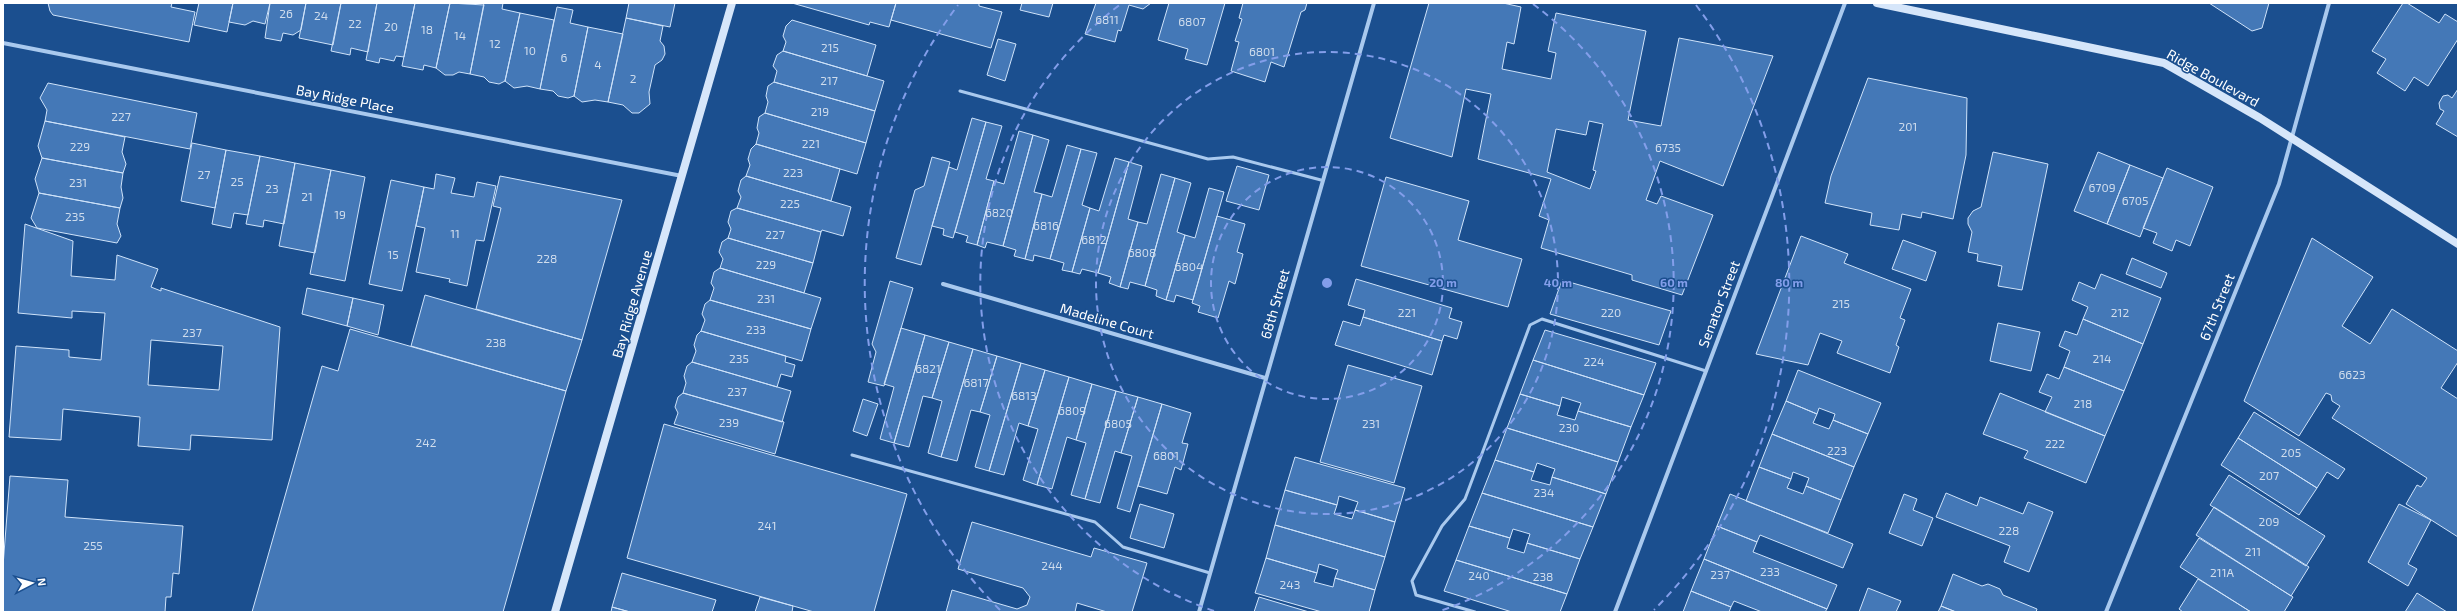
<svg xmlns="http://www.w3.org/2000/svg" width="2461" height="615" font-family="'Exo 2',sans-serif">
<rect width="100%" height="100%" fill="#1b4f8f"/>
<path fill="#4478b7" stroke="#cfe3fa" fill-rule="evenodd" d="M48,3H172L171,7L195,12L189,42L53,15L50,11Z
M199,3H233L227,32L194,25Z
M233,3H270L265,24L253,21L245,25L229,22Z
M270,3H306L301,30L293,35L283,33L281,41L265,38Z
M306,3H341L333,45L299,38Z
M341,3H377L368,52L351,48L350,55L331,51Z
M377,3H415L404,57L396,56L394,61L380,58L379,63L366,60Z
M415,3H450L436,68L424,65L423,70L402,66Z
M450,3L484,5L470,74L459,72L453,75H445L436,68Z
M484,3H503L502,9L520,13L505,81L499,84L489,82L484,77L470,74Z
M629,3H675L670,27L626,18Z
M792,3H896L889,27L870,22L869,25Z
M896,3H979V6L1002,12L991,48L891,20Z
M1022,3H1053L1049,17L1020,10Z
M1096,3H1151L1143,9L1129,5L1121,31L1118,30L1115,42L1085,34Z
M1169,3H1225L1207,65L1185,59L1188,49L1158,40Z
M1243,3H1307L1305,10L1301,12L1284,67L1271,62L1265,82L1231,71L1239,42L1235,41L1242,19L1239,18Z
M1429,3H1503L1521,7L1514,44L1507,42L1502,69L1551,79L1556,53L1548,51L1556,13L1646,31L1628,120L1661,126L1679,38L1773,56L1723,186L1660,161L1646,200L1657,204L1661,196L1713,215L1682,295L1632,280V275L1541,248L1549,220L1539,216L1551,179L1478,159L1491,94L1466,89L1452,157L1390,138ZM1589,121L1603,124L1593,170L1596,171L1590,189L1547,172L1556,129L1586,135Z
M2209,3H2269L2262,28L2252,31Z
M2403,3H2407L2439,23L2445,14L2458,22V39L2428,86L2414,77L2405,91L2377,73L2386,59L2372,51Z
M557,7L573,10L570,23L588,27L574,96L568,98L558,96L553,91L540,89Z
M520,13L554,20L540,89L527,86L514,88L505,81Z
M626,18L663,26L660,41L664,46L665,54L662,60L655,65L649,92L650,104L639,113H632L623,105L608,102Z
M792,20L876,45L867,76L783,51L786,42L783,36L786,26Z
M588,27L623,34L608,102L595,100L582,102L574,96Z
M998,39L1016,44L1005,81L987,75Z
M783,51L884,81L875,111L774,82L777,71L773,66L777,55Z
M1868,78L1967,98L1966,155L1953,219L1922,212L1921,218L1902,214L1899,230L1870,225L1872,213L1825,203L1831,176Z
M774,82L875,111L866,143L765,113L768,102L766,96L768,86Z
M48,83L197,113L190,149L45,121L47,110L40,98Z
M2458,89V137L2436,124L2444,111L2440,109L2439,103L2443,96L2448,95L2452,98Z
M765,113L866,143L857,174L756,144L759,133L757,128L759,117Z
M972,118L986,122L953,238L943,235L944,229L932,226L949,167L957,170Z
M45,121L125,137L122,152L126,164L123,173L42,158L38,146Z
M986,122L1002,126L986,179L994,181L977,245L966,242L968,236L955,232Z
M1019,131L1033,135L1003,246L987,242L985,248L977,245L994,181L1004,184Z
M1033,135L1049,140L1034,192L1042,194L1025,259L1014,256L1016,250L1003,246Z
M192,143L226,150L215,208L181,201Z
M756,144L840,169L831,201L746,176L750,165L748,159L751,149Z
M1067,145L1081,149L1050,259L1034,255L1033,261L1025,259L1042,194L1052,197Z
M1081,149L1097,153L1082,205L1090,208L1072,272L1062,270L1064,263L1050,259Z
M226,150L260,156L248,215L234,213L231,228L212,224Z
M1993,152L2048,164L2022,290L1998,286L2002,266L1977,261L1978,254L1968,252L1972,232L1968,224V218L1973,211L1981,207Z
M2098,152L2130,165L2107,224L2074,211Z
M260,156L295,163L284,224L264,220L263,227L246,224Z
M932,157L950,162L921,265L896,258L915,190L924,186Z
M42,158L123,173L121,187L123,198L120,208L39,193L35,179Z
M1115,158L1129,162L1098,273L1082,269L1080,274L1072,272L1090,208L1099,211Z
M1129,162L1142,166L1128,219L1138,222L1120,287L1109,283L1111,277L1098,273Z
M295,163L331,170L315,253L279,246Z
M2130,165L2163,178L2140,237L2107,224Z
M1237,166L1269,175L1259,210L1226,201Z
M2167,168L2213,187L2190,246L2176,240L2172,251L2153,243L2157,233L2143,228Z
M331,170L365,177L345,281L310,274Z
M436,174L455,178L451,193L474,197L477,182L496,186L484,241L476,240L467,286L449,282L450,279L416,272L425,228L416,226L424,187L434,189Z
M1161,174L1175,178L1145,286L1130,282L1128,289L1120,287L1138,222L1147,224Z
M500,176L622,200L582,340L476,309L501,208L493,206Z
M746,176L851,207L843,236L822,230L821,232L737,208L741,197L738,191L741,180Z
M1386,177L1469,201L1458,240L1522,259L1508,307L1361,266Z
M1175,178L1191,183L1177,232L1185,235L1166,300L1156,296L1157,290L1145,286Z
M391,180L424,187L402,291L369,284Z
M1209,188L1224,192L1193,300L1176,295L1174,302L1166,300L1185,235L1195,238Z
M39,193L120,208L117,224L121,236L117,243L37,228L31,218Z
M737,208L821,232L813,263L728,238L731,229L728,222L731,211Z
M1217,216L1245,224L1237,252L1243,254L1235,284L1229,281L1218,318L1198,312L1200,306L1192,303Z
M25,224L73,241L71,276L115,280L117,255L158,269L151,287L161,291V288L280,327L272,440L191,435L190,450L138,446L140,417L63,409L61,440L9,437L16,346L69,350V357L101,360L105,313L72,311V318L18,313ZM151,340L223,346L219,390L148,385Z
M1801,236L1848,254L1844,263L1911,289L1900,318L1905,320L1896,345L1899,347L1890,373L1837,353L1842,341L1820,333L1808,365L1756,354Z
M728,238L813,263L804,293L720,268L723,259L719,252L722,242Z
M2312,238L2373,277L2342,326L2370,344L2392,309L2458,351V362L2441,388L2458,399V537L2406,504L2417,485L2421,487L2427,478L2332,418L2340,406L2332,401L2331,395L2326,393L2299,436L2244,401Z
M1903,240L1936,252L1926,281L1892,269Z
M2132,258L2167,273L2161,288L2126,274Z
M720,268L821,298L811,329L710,300L714,288L711,283L714,272Z
M2101,274L2161,298L2143,344L2083,319L2088,307L2072,300L2079,282L2095,289Z
M1356,279L1452,308L1449,318L1462,322L1457,339L1444,335L1442,341L1363,317L1365,310L1348,305Z
M1562,280L1671,311L1659,345L1550,314Z
M890,281L913,288L884,386L868,382L876,352L872,344Z
M307,288L353,298L347,326L302,314Z
M425,295L582,340L566,391L411,346Z
M353,298L384,305L378,335L347,326Z
M710,300L811,329L802,361L701,331L705,320L702,314L705,304Z
M1363,317L1442,341L1432,375L1335,345L1343,321L1360,326Z
M2083,319L2143,344L2124,391L2064,367L2070,351L2059,346L2065,331L2077,335Z
M1998,323L2040,332L2031,371L1990,361Z
M901,328L925,335L894,443L880,439L894,387L884,384Z
M350,329L566,391L503,612H252L322,366L338,371Z
M1545,330L1656,363L1644,395L1533,360Z
M701,331L786,356L785,362L795,365L792,377L781,374L777,387L692,362L696,351L694,345L697,335Z
M925,335L949,342L932,398L923,396L909,447L894,443Z
M949,342L973,349L941,457L928,453L942,401L932,398Z
M973,349L997,356L980,412L971,410L957,461L941,457Z
M997,356L1021,363L989,471L975,467L990,415L980,412Z
M1533,360L1644,395L1631,427L1578,411L1581,403L1562,397L1560,406L1520,394Z
M692,362L791,391L782,422L683,393L686,383L684,376L687,366Z
M1021,363L1045,370L1028,426L1019,423L1004,475L989,471Z
M1348,365L1422,386L1394,483L1320,462Z
M2064,367L2124,391L2105,436L2045,412L2052,397L2039,392L2047,374L2059,379Z
M1045,370L1069,377L1037,485L1023,480L1038,429L1028,426Z
M1798,370L1881,403L1868,434L1833,420L1835,414L1819,408L1817,414L1786,401Z
M1069,377L1092,384L1076,440L1067,437L1052,489L1037,485Z
M1092,384L1116,391L1085,499L1071,495L1086,443L1076,440Z
M1116,391L1138,397L1121,453L1115,451L1100,503L1085,499Z
M683,393L784,422L775,454L674,424L678,413L675,407L678,397Z
M2000,393L2105,436L2086,483L2024,458L2028,451L1983,434Z
M1520,394L1560,406L1557,415L1575,420L1578,411L1631,427L1618,462L1507,428Z
M1138,397L1162,404L1130,512L1117,508L1132,456L1121,453Z
M863,399L878,404L867,436L853,431Z
M1786,401L1817,414L1813,423L1829,429L1833,420L1868,434L1854,467L1772,434Z
M1162,404L1191,413L1182,443L1188,444L1181,470L1175,467L1167,494L1138,486Z
M2254,412L2345,469L2338,479L2327,472L2317,488L2238,438Z
M664,424L907,494L874,612H814L627,558Z
M1507,428L1618,462L1606,494L1552,477L1555,469L1537,463L1534,472L1495,460Z
M1772,434L1854,467L1841,500L1806,486L1809,478L1793,472L1791,479L1759,467Z
M2238,438L2317,488L2299,515L2221,465Z
M1295,457L1405,488L1395,522L1355,510L1358,502L1339,496L1337,505L1285,490Z
M1495,460L1534,472L1531,480L1550,485L1552,477L1606,494L1593,527L1482,493Z
M1759,467L1791,479L1787,488L1803,494L1806,486L1841,500L1828,533L1746,501Z
M2229,475L2325,536L2306,566L2210,505Z
M10,476L68,480L65,517L183,526L179,574L173,573L171,597H166L165,612H3V566Z
M1285,490L1337,505L1334,514L1352,519L1355,510L1395,522L1385,557L1275,525Z
M1482,493L1593,527L1580,559L1527,543L1530,534L1513,529L1510,538L1469,526Z
M1946,493L1977,506L1980,497L2023,514L2028,502L2053,512L2029,572L2004,562L2010,546L1936,517Z
M1730,494L1853,544L1843,568L1760,535L1757,542L1717,526Z
M1904,494L1917,499L1913,510L1933,518L1922,546L1889,533Z
M1140,504L1174,514L1164,548L1130,538Z
M2399,504L2431,520L2408,564L2417,569L2408,586L2368,562Z
M2214,507L2309,567L2291,596L2196,535Z
M972,522L1091,557L1094,548L1147,563L1132,612H1107L1077,603L1075,612H946L952,590L1017,609L1027,605L1030,597L1023,588L958,569Z
M1275,525L1385,557L1375,590L1335,578L1338,570L1319,564L1317,573L1266,558Z
M1469,526L1510,538L1507,548L1524,553L1527,543L1580,559L1567,594L1456,560Z
M1717,526L1757,542L1753,552L1837,585L1827,609L1704,559Z
M2199,538L2293,597L2284,612H2251L2180,567Z
M1266,558L1317,573L1314,582L1333,587L1335,578L1375,590L1369,612H1322L1255,593Z
M1704,559L1827,609L1825,612H1762L1734,601L1731,607L1691,591Z
M1456,560L1567,594L1560,612H1512L1444,591Z
M622,573L716,600L712,612H630L612,607Z
M1953,574L1982,586L1988,584L2000,589L2003,595L2037,609L2036,612H1956L1941,606Z
M2198,579L2251,612H2183L2179,609Z
M1868,588L1901,601L1896,612H1859Z
M1691,591L1731,607L1729,612H1683Z
M2417,593L2447,612H2405Z
M760,597L793,606L792,612H755Z
M1259,597L1309,612H1254Z
M1941,606L1956,612H1938Z
M612,607L630,612H611Z"/>
<g fill="none" stroke-linecap="round" stroke-linejoin="round">
<path stroke="#a9c9ee" stroke-width="3" d="M960,91L1208,159L1233,157L1321,180
M852,455L1095,522L1123,547L1210,573
M1475,612L1416,595L1412,581L1442,526L1465,499L1530,325L1542,319L1706,371"/>
<path stroke="#a9c9ee" stroke-width="4" d="M3,43L682,176
M943,284L1265,378
M1199,612L1374,3
M1615,612L1845,3
M2106,612L2279,184L2329,3"/>
<path stroke="#d6e6fa" stroke-width="8" d="M1877,3L2164,63L2260,118L2458,244
M555,612L732,3"/>
</g>
<g fill="none" stroke="#839eea" stroke-width="2" stroke-dasharray="7 5">
<circle cx="1327" cy="283" r="116"/>
<circle cx="1327" cy="283" r="231"/>
<path d="M1214 611A347 347 0 0 1 1121 4M1533 4A347 347 0 0 1 1440 611"/>
<path d="M1000 610A462 462 0 0 1 958 5M1696 5A462 462 0 0 1 1654 610"/>
</g>
<g text-anchor="middle" stroke-width="3" stroke-linejoin="round" paint-order="stroke">
<g font-size="12" fill="#d0dded">
<text x="286" y="18">26</text>
<text x="321" y="20">24</text>
<text x="1107" y="24">6811</text>
<text x="1192" y="26">6807</text>
<text x="355" y="28">22</text>
<text x="391" y="31">20</text>
<text x="427" y="34">18</text>
<text x="460" y="40">14</text>
<text x="495" y="48">12</text>
<text x="830" y="52">215</text>
<text x="530" y="55">10</text>
<text x="1262" y="56">6801</text>
<text x="564" y="62">6</text>
<text x="598" y="69">4</text>
<text x="633" y="83">2</text>
<text x="829" y="85">217</text>
<text x="820" y="116">219</text>
<text x="121" y="121">227</text>
<text x="1908" y="131">201</text>
<text x="811" y="148">221</text>
<text x="80" y="151">229</text>
<text x="1668" y="152">6735</text>
<text x="793" y="177">223</text>
<text x="204" y="179">27</text>
<text x="237" y="186">25</text>
<text x="78" y="187">231</text>
<text x="2102" y="192">6709</text>
<text x="272" y="193">23</text>
<text x="307" y="201">21</text>
<text x="2135" y="205">6705</text>
<text x="790" y="208">225</text>
<text x="999" y="217">6820</text>
<text x="340" y="219">19</text>
<text x="75" y="221">235</text>
<text x="1046" y="230">6816</text>
<text x="455" y="238">11</text>
<text x="775" y="239">227</text>
<text x="1094" y="244">6812</text>
<text x="1142" y="257">6808</text>
<text x="393" y="259">15</text>
<text x="547" y="263">228</text>
<text x="766" y="269">229</text>
<text x="1189" y="271">6804</text>
<text x="766" y="303">231</text>
<text x="1841" y="308">215</text>
<text x="1407" y="317">221</text>
<text x="1611" y="317">220</text>
<text x="2120" y="317">212</text>
<text x="756" y="334">233</text>
<text x="192" y="337">237</text>
<text x="496" y="347">238</text>
<text x="739" y="363">235</text>
<text x="2102" y="363">214</text>
<text x="1594" y="366">224</text>
<text x="928" y="373">6821</text>
<text x="2352" y="379">6623</text>
<text x="976" y="387">6817</text>
<text x="737" y="396">237</text>
<text x="1024" y="400">6813</text>
<text x="2083" y="408">218</text>
<text x="1072" y="415">6809</text>
<text x="729" y="427">239</text>
<text x="1118" y="428">6805</text>
<text x="1371" y="428">231</text>
<text x="1569" y="432">230</text>
<text x="426" y="447">242</text>
<text x="2055" y="448">222</text>
<text x="1837" y="455">223</text>
<text x="2291" y="457">205</text>
<text x="1166" y="460">6801</text>
<text x="2269" y="480">207</text>
<text x="1544" y="497">234</text>
<text x="2269" y="526">209</text>
<text x="767" y="530">241</text>
<text x="2009" y="535">228</text>
<text x="93" y="550">255</text>
<text x="2253" y="556">211</text>
<text x="1052" y="570">244</text>
<text x="1770" y="576">233</text>
<text x="2222" y="577">211A</text>
<text x="1720" y="579">237</text>
<text x="1479" y="580">240</text>
<text x="1543" y="581">238</text>
<text x="1290" y="589">243</text>
</g>
<g font-size="14" fill="#fff" stroke="#1b4f8f">
<text transform="translate(2213 78) rotate(29)" y="5">Ridge Boulevard</text>
<text transform="translate(345 99) rotate(11)" y="5">Bay Ridge Place</text>
<text transform="translate(632 304) rotate(-74)" y="5">Bay Ridge Avenue</text>
<text transform="translate(1275 304) rotate(-74)" y="5">68th Street</text>
<text transform="translate(1719 304) rotate(-69)" y="5">Senator Street</text>
<text transform="translate(2217 307) rotate(-68)" y="5">67th Street</text>
<text transform="translate(1107 321) rotate(16)" y="5">Madeline Court</text>
</g>
</g>
<circle cx="1327" cy="283" r="6" fill="#839eea" stroke="#1b4f8f" stroke-width="2"/>
<g font-size="12" text-anchor="middle" font-weight="bold" fill="#839eea" stroke="#1b4f8f" stroke-width="3" stroke-linejoin="round" paint-order="stroke">
<text x="1443" y="287">20 m</text>
<text x="1558" y="287">40 m</text>
<text x="1674" y="287">60 m</text>
<text x="1789" y="287">80 m</text>
</g>
<rect width="2461" height="615" fill="none" stroke="#ffffff" stroke-width="8"/>
<g transform="translate(32 583) rotate(84)" stroke="#1b4f8f" stroke-width="3" paint-order="stroke">
<path d="M0-3L7 15L0 10L-7 15Z" fill="#ffffff"/>
<text y="-6" font-size="11" font-weight="bold" text-anchor="middle" fill="#ffffff">N</text>
</g>
</svg>
